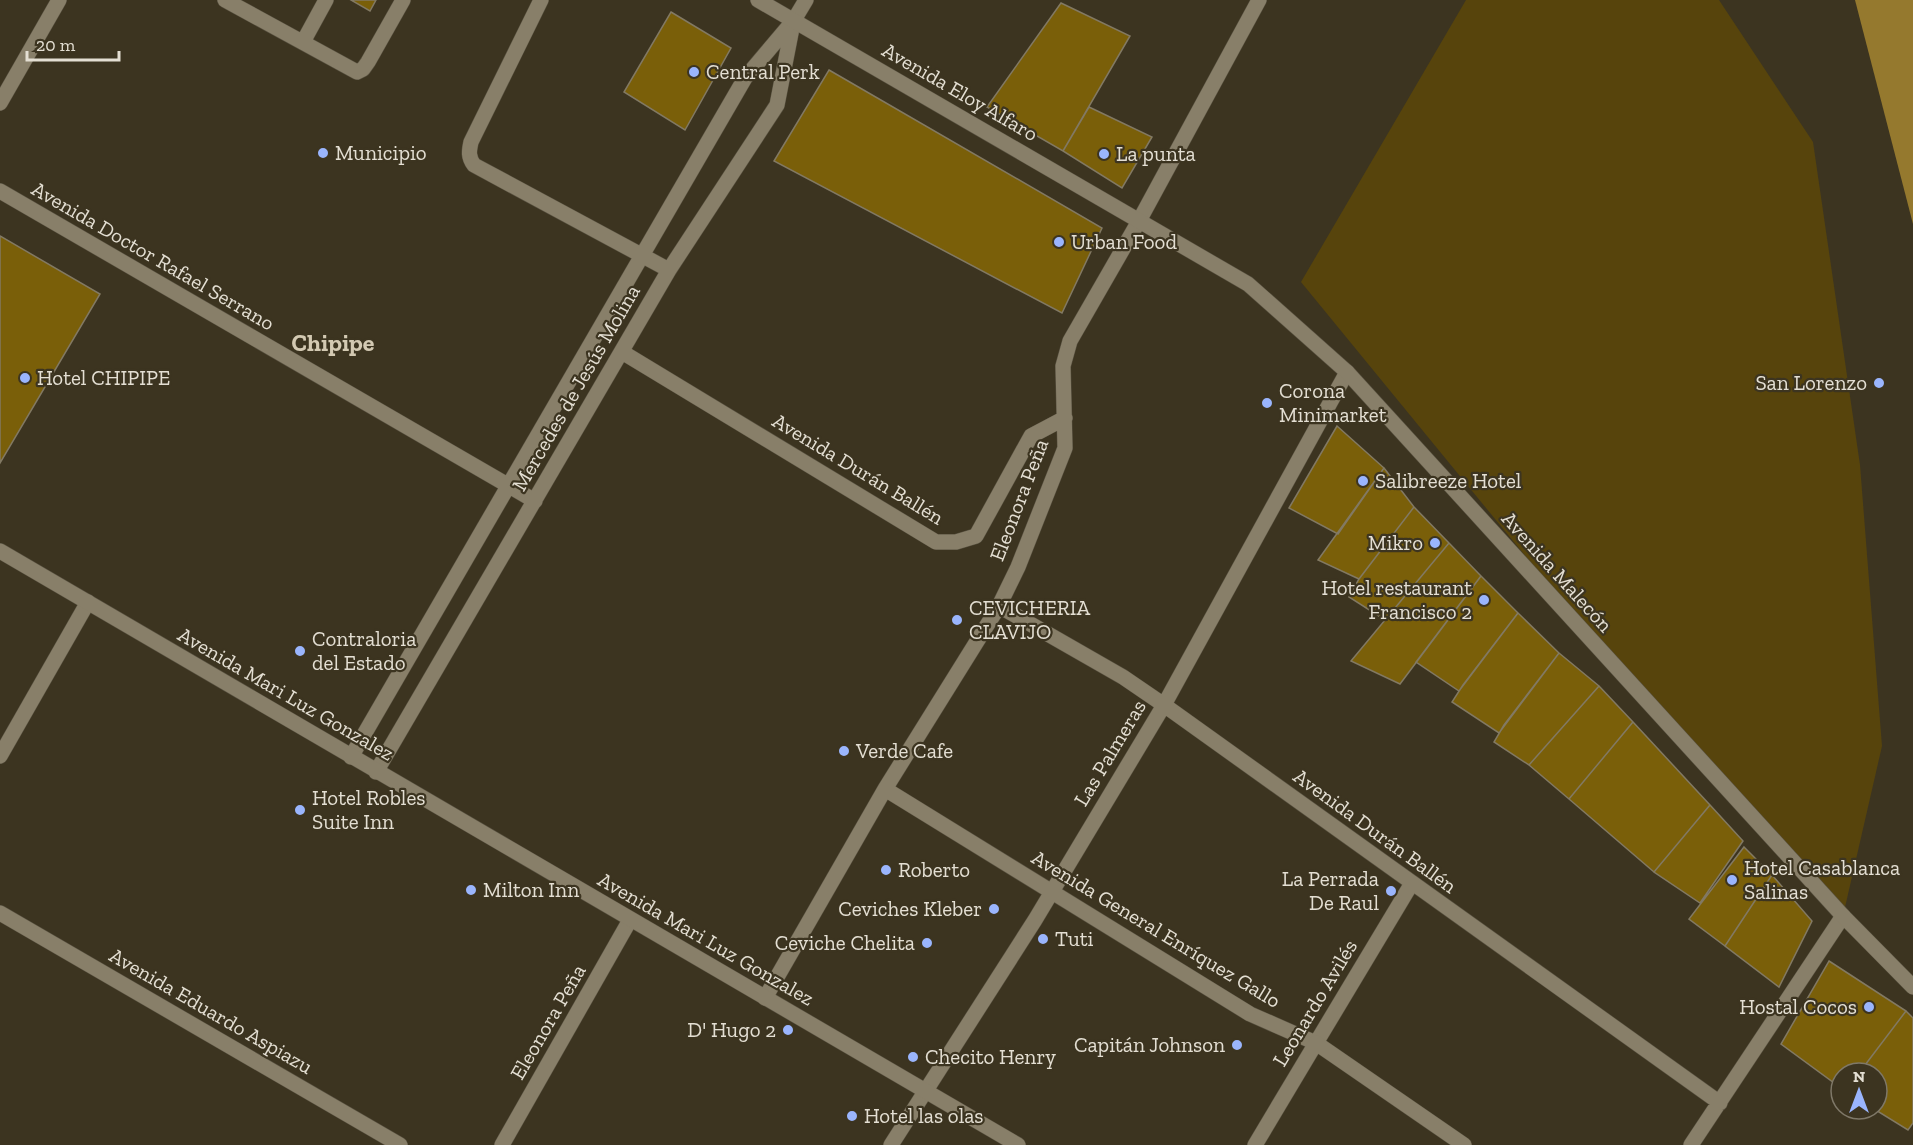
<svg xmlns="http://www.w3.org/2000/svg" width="1913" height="1145" font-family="'Zilla Slab',serif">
<rect width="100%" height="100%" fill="#3c3420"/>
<path fill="#57440c" d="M1466,0H1719L1813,142L1860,465L1882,746L1843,916L1631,685L1301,282Z"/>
<path fill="#95792e" d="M1855,0H1913V224Z"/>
<path fill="#7a5f09" stroke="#827963" stroke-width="1.5" d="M351,0H376L370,11Z
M1061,3L1130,36L1063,151L987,107Z
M671,12L731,48L685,130L624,92Z
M829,70L1102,228L1062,313L774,161Z
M1089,107L1152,137L1122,188L1063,151Z
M0,236L100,294L0,463Z
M1337,426L1384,468L1338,534L1289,508Z
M1384,468L1414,507L1359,579L1318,560Z
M1414,507L1449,543L1385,620L1349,597L1359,579Z
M1449,543L1481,576L1400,684L1351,661Z
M1481,576L1518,613L1459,691L1416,662Z
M1518,613L1559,653L1499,733L1452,702L1463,685Z
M1559,653L1599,686L1529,765L1494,742L1504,725Z
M1599,686L1633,722L1569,799L1529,765Z
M1633,722L1710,805L1654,872L1569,799Z
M1710,805L1743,841L1700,903L1654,872Z
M1744,847L1772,875L1725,946L1689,919Z
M1772,875L1812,921L1779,987L1725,946Z
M1829,961L1906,1011L1859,1073H1841V1088L1781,1044Z
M1906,1011L1913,1018V1123L1908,1130L1874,1109H1877V1073H1859Z"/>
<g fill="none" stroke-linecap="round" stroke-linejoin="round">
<g stroke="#595241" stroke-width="16">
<path id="lane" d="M225,0L357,72L363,69L368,62L403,0
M303,42L326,0"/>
</g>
<g stroke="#595241" stroke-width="16">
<path id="street" d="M541,0L471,142C469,151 468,157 474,165L669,270
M0,191L535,501
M622,352L936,542H956L976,536L1031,436L1065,418
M999,606L1123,677L1164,705L1720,1103
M0,756L88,602
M351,757L745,78L794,20L806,0
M376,772L669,270L777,105L793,23
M885,789L1250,1014L1316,1043L1412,883
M0,913L400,1145
M765,998L885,789L999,606L1018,567L1065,448L1063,366L1070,341L1139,221L1259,0
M502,1145L630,920
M891,1145L1035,920L1164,705L1347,372
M1691,1145L1843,916"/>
</g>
<g stroke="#595241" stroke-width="16">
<path id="secondary" d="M758,0L1248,284L1347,372L1843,916L1913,987
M0,103L59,0
M0,551L1018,1145
M1255,1145L1316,1043L1464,1145"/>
</g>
<use href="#lane" stroke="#887f69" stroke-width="15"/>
<use href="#street" stroke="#887f69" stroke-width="15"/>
<use href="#secondary" stroke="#887f69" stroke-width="15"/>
</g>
<g fill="#9ab5fd" stroke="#3c3420" stroke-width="2">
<circle cx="694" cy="72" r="6"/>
<circle cx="323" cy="153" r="6"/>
<circle cx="1104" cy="154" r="6"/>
<circle cx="1059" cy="242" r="6"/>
<circle cx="25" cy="378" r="6"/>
<circle cx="1879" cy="383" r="6"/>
<circle cx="1267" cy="403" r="6"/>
<circle cx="1363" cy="481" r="6"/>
<circle cx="1435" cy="543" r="6"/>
<circle cx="1484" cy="600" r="6"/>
<circle cx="957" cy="620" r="6"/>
<circle cx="300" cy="651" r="6"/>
<circle cx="844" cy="751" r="6"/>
<circle cx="300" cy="810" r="6"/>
<circle cx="886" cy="870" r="6"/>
<circle cx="1732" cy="880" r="6"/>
<circle cx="471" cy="890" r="6"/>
<circle cx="1391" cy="891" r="6"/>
<circle cx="994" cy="909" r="6"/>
<circle cx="1043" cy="939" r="6"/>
<circle cx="927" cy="943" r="6"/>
<circle cx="1869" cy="1007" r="6"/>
<circle cx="788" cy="1030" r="6"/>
<circle cx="1237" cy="1045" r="6"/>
<circle cx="913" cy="1057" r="6"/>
<circle cx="852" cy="1116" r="6"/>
</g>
<g text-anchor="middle" stroke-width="4.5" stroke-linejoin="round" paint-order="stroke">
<g font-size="21" fill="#e4dfd3" stroke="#3c3420" text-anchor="start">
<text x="706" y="79">Central Perk</text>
<text x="335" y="160">Municipio</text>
<text x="1116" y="161">La punta</text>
<text x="1071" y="249">Urban Food</text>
<text x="37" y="385">Hotel CHIPIPE</text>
<text x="1867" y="390" text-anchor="end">San Lorenzo</text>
<text x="1279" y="398">Corona<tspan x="1279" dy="24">Minimarket</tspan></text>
<text x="1375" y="488">Salibreeze Hotel</text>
<text x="1423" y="550" text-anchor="end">Mikro</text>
<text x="1472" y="595" text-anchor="end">Hotel restaurant<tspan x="1472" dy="24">Francisco 2</tspan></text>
<text x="969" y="615">CEVICHERIA<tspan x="969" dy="24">CLAVIJO</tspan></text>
<text x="312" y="646">Contraloria<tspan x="312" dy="24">del Estado</tspan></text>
<text x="856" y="758">Verde Cafe</text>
<text x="312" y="805">Hotel Robles<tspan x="312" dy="24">Suite Inn</tspan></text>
<text x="1744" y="875">Hotel Casablanca<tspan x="1744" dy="24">Salinas</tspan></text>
<text x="898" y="877">Roberto</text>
<text x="1379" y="886" text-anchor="end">La Perrada<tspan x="1379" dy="24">De Raul</tspan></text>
<text x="483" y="897">Milton Inn</text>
<text x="982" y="916" text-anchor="end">Ceviches Kleber</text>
<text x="1055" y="946">Tuti</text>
<text x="915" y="950" text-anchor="end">Ceviche Chelita</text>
<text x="1857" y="1014" text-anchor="end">Hostal Cocos</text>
<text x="776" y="1037" text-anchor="end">D' Hugo 2</text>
<text x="1225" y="1052" text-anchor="end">Capitán Johnson</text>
<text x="925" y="1064">Checito Henry</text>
<text x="864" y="1123">Hotel las olas</text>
</g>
<g font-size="21" fill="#e4dfd3" stroke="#3c3420">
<text transform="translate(960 92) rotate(30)" y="7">Avenida Eloy Alfaro</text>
<text transform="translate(153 256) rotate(30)" y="7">Avenida Doctor Rafael Serrano</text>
<text transform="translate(576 388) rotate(-60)" y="7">Mercedes de Jesús Molina</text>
<text transform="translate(858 469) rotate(31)" y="7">Avenida Durán Ballén</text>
<text transform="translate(1019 500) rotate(-69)" y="7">Eleonora Peña</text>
<text transform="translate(1557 572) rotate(48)" y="7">Avenida Malecón</text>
<text transform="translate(286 694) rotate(30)" y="7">Avenida Mari Luz Gonzalez</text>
<text transform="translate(1110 753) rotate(-59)" y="7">Las Palmeras</text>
<text transform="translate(1375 831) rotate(36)" y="7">Avenida Durán Ballén</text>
<text transform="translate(1156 929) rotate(31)" y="7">Avenida General Enríquez Gallo</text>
<text transform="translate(706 939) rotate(30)" y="7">Avenida Mari Luz Gonzalez</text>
<text transform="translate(1315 1003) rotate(-59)" y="7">Leonardo Avilés</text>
<text transform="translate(211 1011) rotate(30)" y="7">Avenida Eduardo Aspiazu</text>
<text transform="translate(548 1022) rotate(-60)" y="7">Eleonora Peña</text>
</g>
<g font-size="24" font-weight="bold" fill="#d3c9b2" stroke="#3c3420">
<text x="333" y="351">Chipipe</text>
</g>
</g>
<g transform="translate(1859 1091)"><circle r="28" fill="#3c3420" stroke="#7f7868" stroke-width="1.5"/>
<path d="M0-4.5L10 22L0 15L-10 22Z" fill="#9ab5fd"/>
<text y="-9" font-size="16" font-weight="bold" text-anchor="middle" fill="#e4dfd3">N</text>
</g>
<path d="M27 51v9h92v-9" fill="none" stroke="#e4dfd3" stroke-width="3"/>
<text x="36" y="51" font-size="18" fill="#e4dfd3" stroke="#3c3420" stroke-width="4.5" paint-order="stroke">20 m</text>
</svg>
